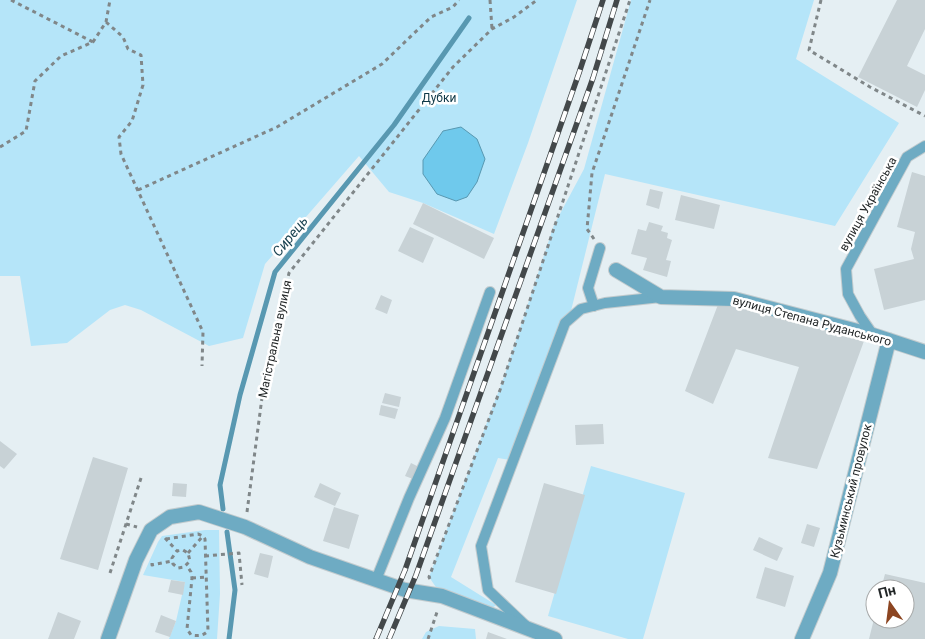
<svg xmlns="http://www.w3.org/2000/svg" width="925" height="639" font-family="Roboto,sans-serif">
<rect width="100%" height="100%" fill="#e5eff3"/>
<path fill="#b5e5f9" d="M0,0H577L528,143L494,234L423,203L389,192L359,156L265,264L243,338L209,346L141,310L125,305L110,310L67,343L31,346L20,276H0Z
M631,0H814L796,59L899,123L835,226L605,174L567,327L517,461L498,458L451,577L496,605L488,612L442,596L429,577L504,377L554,225L584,169Z
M591,466L685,493L643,639H628L548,616Z
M205,530H219L220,594L217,639H169L176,621L185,582L143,575L158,542L162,536Z
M439,626L475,629L476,639H422L426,632Z"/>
<path fill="#6fc9ec" stroke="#5898b1" d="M461,127L477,139L485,159L477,182L467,197L456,201L437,194L423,174V160L443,131Z"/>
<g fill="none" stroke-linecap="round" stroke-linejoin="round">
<path stroke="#5898b1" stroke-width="5" d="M223,509L220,485L240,395L275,272L394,125L469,18
M227,532L235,590L229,639"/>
</g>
<path fill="#c8d2d6" d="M897,0H925V29L907,66L925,75V90L917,107L858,77Z
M912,172L925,176V300L884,310L874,269L914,259L911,249L915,232L897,227Z
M650,189L663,192L659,209L646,205Z
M681,195L720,205L714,229L675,220Z
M423,203L494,238L484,259L413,224Z
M649,222L663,226L661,231L668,233L667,238L672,240L666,260L671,261L667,277L643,270L647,258L631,254L638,229L646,231Z
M410,227L434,238L423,263L398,251Z
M381,295L392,300L387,314L375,309Z
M719,302L864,341L817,469L768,458L799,367L736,349L713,404L685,391Z
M385,393L401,397L399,407L382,403Z
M381,405L398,409L395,419L379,415Z
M603,424L604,444L576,445L575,425Z
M0,441L17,454L4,469L0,466Z
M93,457L128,468L98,570L60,559Z
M411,463L419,467L413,479L405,476Z
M173,483L187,484L186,497L172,496Z
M320,483L341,493L335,506L314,497Z
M544,483L585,495L556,594L515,582Z
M334,507L359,515L349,549L323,541Z
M807,524L820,528L814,547L801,543Z
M759,537L783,548L777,561L753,550Z
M260,553L273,556L268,578L254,574Z
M765,567L794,576L785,607L756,598Z
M885,574L925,583V639H869L874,619H905V589H881Z
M171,580L185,582L183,595L168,592Z
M58,612L81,621L74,639H48Z
M161,615L176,621L170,637L155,632Z
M488,632L507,639H486Z"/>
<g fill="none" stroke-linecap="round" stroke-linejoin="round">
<g stroke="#c2cbce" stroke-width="12">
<path id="service" d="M594,306L588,288L600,248
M873,335L860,316L848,294L846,269L907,157L925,146
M376,580L409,498L445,418L490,292
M526,626L488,590L481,546L565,323L581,309L605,303L661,297"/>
</g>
<g stroke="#c2cbce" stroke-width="16">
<path id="minor" d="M616,270L661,297L734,299L873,335L925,352
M108,639L136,560L151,530L170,517L199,512L245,527L310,557L405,590L442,596L555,639
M802,639L830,573L889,340"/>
</g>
<path stroke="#808789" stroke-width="3" stroke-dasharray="4 4" stroke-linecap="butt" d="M11,0L93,42
M490,0L492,29
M821,0L809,50L870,87L925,116
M106,22L123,37L128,49L141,55L143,85L132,121L119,137L121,154L203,332L202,366
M0,147L26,131L35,81L61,56L93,42L106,22L110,0
M138,190L277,127L382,64L431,17L453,7L459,0
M594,239L587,229L592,173L650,0
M247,512L263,390L289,273L453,67L492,29L514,17L537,0
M126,524L137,527
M165,538L177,551L183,550L188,553L190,561L184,567L178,568L173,564L172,558L177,551
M166,539L198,534L203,536L205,539L208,631C203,636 199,636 191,635L187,629L192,578L191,572L187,566
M188,553L203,536
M205,556L239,553L242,585
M152,563V565L172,561
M110,573L142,475
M192,578L206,577
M430,579L429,577L500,390L630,0
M428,639L438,609"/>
<use href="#service" stroke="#6eabc3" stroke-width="10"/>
<use href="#minor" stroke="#6eabc3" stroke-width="14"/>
<g stroke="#43484a" stroke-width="5.5">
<path id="rail" d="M376,639L405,570L579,73L603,0
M389,639L416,575L593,78L617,0"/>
</g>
<use href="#rail" stroke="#fff" stroke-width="4" stroke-dasharray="11" stroke-linecap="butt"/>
</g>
<g text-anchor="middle" stroke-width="5" stroke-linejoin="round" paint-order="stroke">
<g font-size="12" fill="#0e3847" stroke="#fff">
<text x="439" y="102">Дубки</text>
</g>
<g font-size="12" fill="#232728" stroke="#fff">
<text transform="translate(868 204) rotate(-61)" y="4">вулиця Українська</text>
<text transform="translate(812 321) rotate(15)" y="4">вулиця Степана Руданського</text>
<text transform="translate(275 339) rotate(-78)" y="4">Магістральна вулиця</text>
<text transform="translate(851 491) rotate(-76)" y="4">Кузьминський провулок</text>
</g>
<g font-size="14" font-style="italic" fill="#1c4453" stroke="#fff">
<text transform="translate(290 236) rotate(-51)" y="5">Сирець</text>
</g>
</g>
<g transform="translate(890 604) rotate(346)"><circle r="24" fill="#ffffff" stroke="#a7a9a9"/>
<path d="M0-4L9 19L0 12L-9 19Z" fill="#8c4521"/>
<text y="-8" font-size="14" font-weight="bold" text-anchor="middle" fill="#232728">Пн</text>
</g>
</svg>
